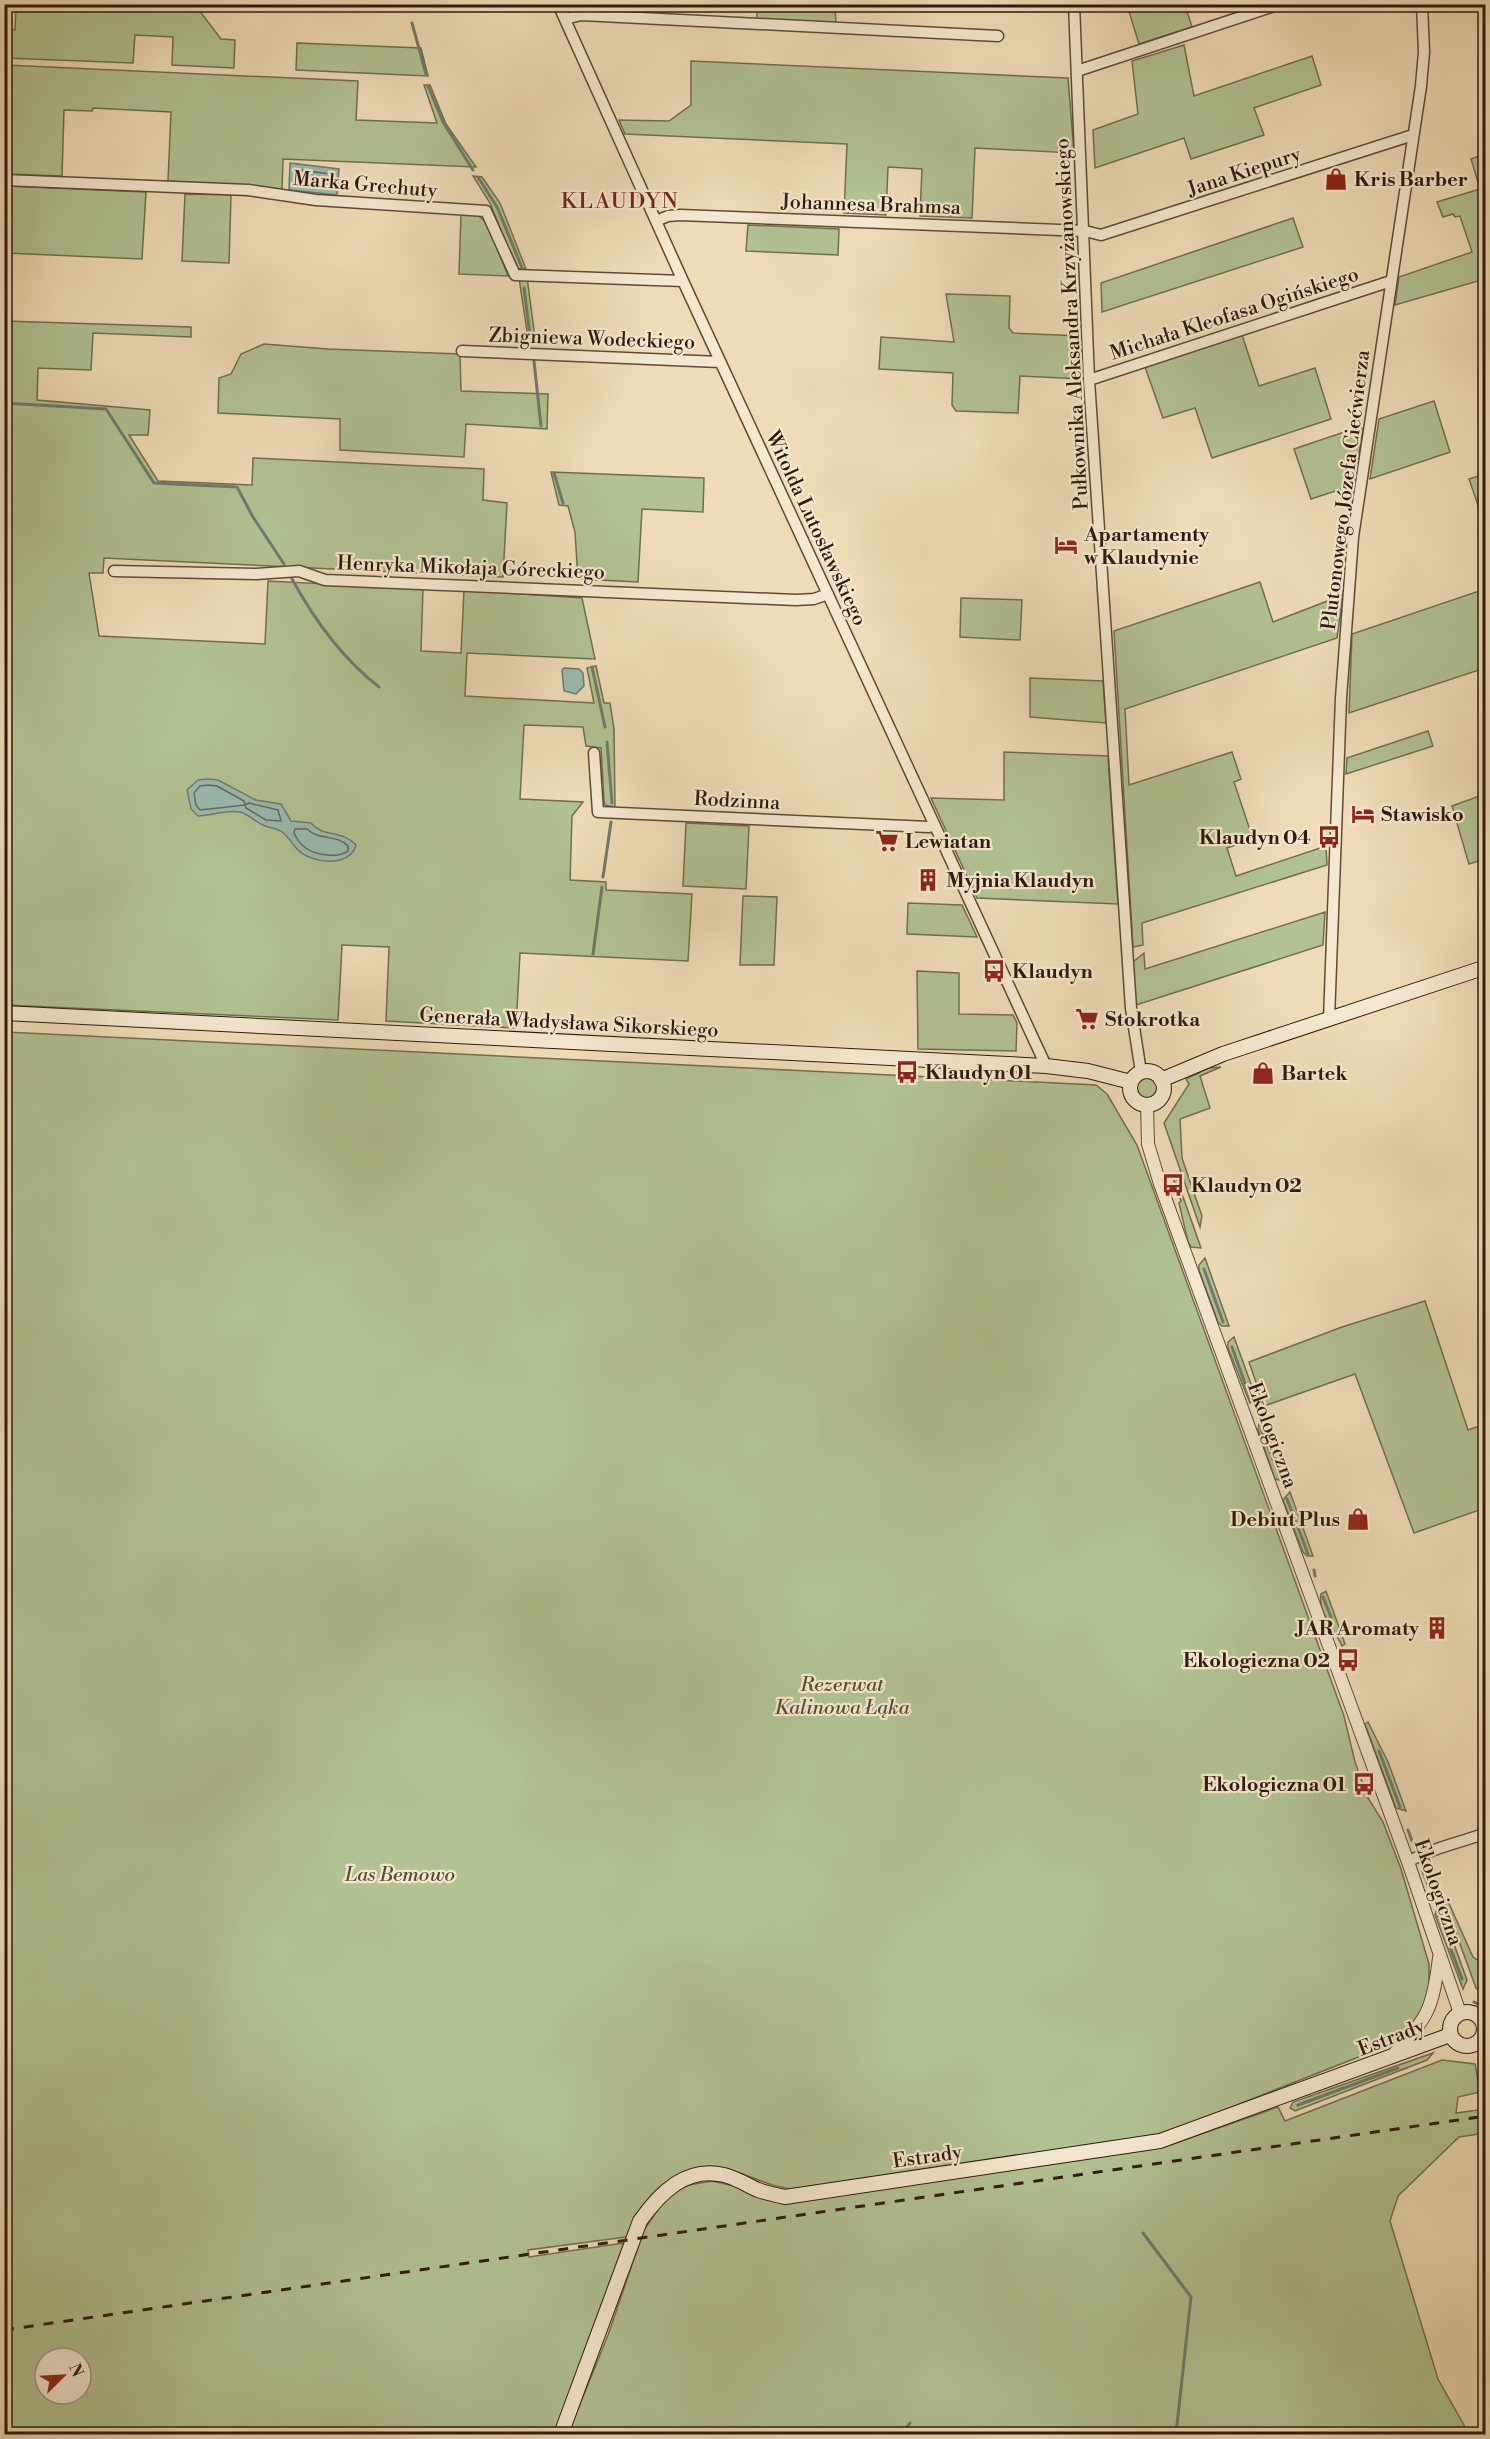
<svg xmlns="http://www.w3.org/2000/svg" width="1490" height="2439" font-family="'Libre Bodoni',serif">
<rect width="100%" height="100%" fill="#efdcb6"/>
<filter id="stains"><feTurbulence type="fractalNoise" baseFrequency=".00333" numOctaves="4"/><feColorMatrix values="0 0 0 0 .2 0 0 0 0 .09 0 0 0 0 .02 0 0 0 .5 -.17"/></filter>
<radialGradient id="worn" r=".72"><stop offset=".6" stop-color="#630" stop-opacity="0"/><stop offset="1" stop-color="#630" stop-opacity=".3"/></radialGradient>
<path fill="#b2c293" stroke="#706e50" stroke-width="1.5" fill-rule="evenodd" d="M16,5H91L196,10L202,14L221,39L235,40L234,68L172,65L173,37L135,35L133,63L5,58V29L15,30Z
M757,5H835L836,24L757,20Z
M1127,5H1185L1192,27L1139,44Z
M297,43L421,48L428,76L296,70Z
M1184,45L1194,96L1312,56L1321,85L1254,108L1264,135L1191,159L1184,138L1095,168L1093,130L1138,114L1132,61Z
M691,61L1068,78L1074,153L975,148L972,218L920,216L922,169L888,167L886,215L844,213L847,144L625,134L619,120L669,121L691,105Z
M5,65L358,81L356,120L437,123L424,85H430L446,124L476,167L283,159L282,190L168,181L171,112L93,108L92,111L64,110L62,176L5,174Z
M1485,154V279L1395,305L1399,277L1472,252L1460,216L1455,217L1453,214L1443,217L1437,202L1480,189L1471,159Z
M473,176L482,177L500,203L526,269H517L490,203Z
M5,186L146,192L142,259L5,253Z
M185,194L231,195L229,263L182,261Z
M461,214H476L487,223L508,276L459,274Z
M1293,218L1303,247L1102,312L1101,283Z
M748,225L839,229L838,255L746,251Z
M527,277L535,338H528L519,278Z
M946,294L1010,296L1009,328L1013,333L1081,336L1083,379L1020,376L1018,413L956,411L952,405L953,373L879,369L881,337L954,342Z
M5,321L191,327V337L93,333L91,370L38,368L37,400L150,410L148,435H129L158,481L252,485L253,458L484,469L483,500L507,503L503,577L104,558L103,573H89L99,636L265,644L268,581L423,589L421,651L461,653L464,590L582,598L595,659L467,653L465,696L594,703L587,668L596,666L604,703H610L614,729L615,807L605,805L604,801L601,748L586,746L583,727L524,725L520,799L583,802L572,816L570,880L606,882V890L692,894L688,961L520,953L516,1028L386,1021L389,947L342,945L338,1020L5,1005Z
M1242,335L1259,386L1315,368L1331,419L1212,458L1195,408L1163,418L1145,367Z
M264,344L328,349L460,354L461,391L548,394L547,429L466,424L464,457L340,450V419L218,413L219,378L231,374L241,354Z
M1434,401L1450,452L1370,479L1379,419Z
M1359,427L1363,429L1354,485L1311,499L1294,449Z
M551,472L704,478L703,512L642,509L638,582L578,579L575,532L568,506L559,505Z
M1485,474V506L1479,508L1469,479Z
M1260,582L1273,622L1343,595L1337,638L1125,709L1129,785L1232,752L1241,779L1234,782L1253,839L1227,848L1236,876L1326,846L1327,865L1142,923L1143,945L1133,947L1114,631Z
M1485,589V668L1349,713L1352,634Z
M961,598L1022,600L1020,640L960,637Z
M1030,678L1103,681L1106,723L1030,717Z
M1428,731L1433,746L1346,774L1347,758Z
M1004,752L1108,756L1118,904L977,898L931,798L1004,800Z
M1485,794V859L1469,864L1452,806Z
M686,823L749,826L746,889L683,886Z
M743,896L777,897L774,965H740Z
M908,903L962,905L977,937L907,934Z
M1325,912L1323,945L1136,1005L1133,962L1144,953L1145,969Z
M917,971L959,973V1014L1013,1015L1017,1023L1016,1051L918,1049Z
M5,1032L1096,1085L1107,1094L1137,1145L1344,1716L1355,1762L1368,1798L1383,1822L1401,1869L1429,1964V1988L1423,2011L1412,2027L1394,2043L1158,2136L798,2189C775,2189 758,2179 737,2172C725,2169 716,2169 705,2170C661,2174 643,2199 626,2237L528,2250L529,2257L624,2243L554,2434H5ZM45,2358H81V2394H45Z
M1221,1067L1200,1076L1210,1108L1180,1119L1182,1158L1202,1216L1200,1227L1164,1123L1189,1084L1186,1079L1209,1068Z
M1136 1088a11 11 0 1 1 22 0a11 11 0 1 1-22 0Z
M1176,1177L1201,1248L1191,1247L1188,1242L1179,1203L1181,1201L1173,1178Z
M1205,1258L1229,1326H1222L1218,1322L1199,1270V1265Z
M1425,1301L1468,1430L1485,1424V1508L1414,1533L1355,1374L1264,1406L1249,1362L1342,1327Z
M1234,1337L1256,1398L1250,1403L1228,1348V1342Z
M1263,1421L1285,1481L1275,1479L1258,1430L1259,1424Z
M1290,1492L1313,1556H1307L1303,1552L1283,1500Z
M1326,1591L1345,1644L1342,1646C1335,1630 1317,1612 1321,1594Z
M1368,1722L1388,1762L1406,1811L1396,1808L1365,1724Z
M1447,1899L1473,1957L1485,1965V1995L1476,1988L1444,1900Z
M1439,1903L1467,1980L1463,1989L1435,1915Z
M1433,2053L1427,2060L1295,2111L1290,2108L1293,2102Z
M1442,2060L1475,2064L1480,2092L1458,2097L1456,2113L1485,2109V2133L1459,2137L1398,2196L1390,2221L1438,2379L1469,2434H568L608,2335L644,2230L664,2200L676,2191L689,2185L712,2181L800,2201L1170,2145L1278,2107L1285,2121Z"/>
<path fill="#9abbb0" stroke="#6f7a6f" stroke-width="1.5" d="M290,163L339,169L337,195L289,190Z
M564,668L579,669L583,673L584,686L576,694L564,691L562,670Z
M208,779L218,780L256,800L281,804L291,821L311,823C323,838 341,829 356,845C350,868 311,864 297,849C291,843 289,837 282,832C276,828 271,828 265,826C256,823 249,814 240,812C227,809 212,816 198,816L191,809L187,790L198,780Z"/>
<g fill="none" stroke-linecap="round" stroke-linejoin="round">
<path stroke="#646a5e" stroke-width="1.5" d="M298,170L331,174V187L297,185Z
M208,785L217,786L244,801L245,805L200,810L196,805L194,793L200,786Z
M249,803L278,810L281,821L266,820L246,808L245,805Z
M295,829H307C319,841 337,834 348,846V851C338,859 312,855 302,845C299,842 296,837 294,833Z"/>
<path stroke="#6f7a6f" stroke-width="3" d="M398,4L403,10
M412,23L426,74
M428,86L443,122L473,170
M478,177L497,207L523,270
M524,288L530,336
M534,361L541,426
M4,403L106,409L154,483L237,487L253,517L284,564
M554,473L563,503
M291,577C313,618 343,659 379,687
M592,667L605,727
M607,742L612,803
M603,877L611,822
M593,954L602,887
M1204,1269L1223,1322
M1232,1347L1250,1398
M1261,1429L1280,1477
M1287,1499L1308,1554
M1314,1570L1315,1576
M1323,1597L1331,1617
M1379,1751L1400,1807
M1408,1830L1412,1841
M1423,1872L1428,1885
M1437,1912L1462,1979
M1474,2002L1485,2007
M1298,2105L1398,2068
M1143,2233L1191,2297L1176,2434
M901,2434L910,2423"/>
<g stroke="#5f4a37" stroke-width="13">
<path id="minor" d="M558,4L683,281L1046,1066
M1074,4L1089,380L1131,1008L1141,1072
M565,19L581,15L998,36
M1077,71L1280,4
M4,180L248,190L316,200L486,211L515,275L683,281
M656,221L668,216L680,215L1085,231L1101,235L1413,135
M462,351L720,362
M1089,380L1391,281
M114,571L256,574L299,571L325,580L796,600L814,599L828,594
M594,753L598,812L929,827L933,824
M1329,1019L1341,698L1353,537L1421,86L1424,52L1422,4
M1408,1862C1432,1848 1459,1843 1486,1833"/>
</g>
<g stroke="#5f4a37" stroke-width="14">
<path id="tertiary" d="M1147,1105L1148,1144L1160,1184L1408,1862L1460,2013
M1391,2057C1427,2017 1432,2014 1439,1958"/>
</g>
<g stroke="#2f190d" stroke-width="16">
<path id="secondary" d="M4,1013L1046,1066L1088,1071L1131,1082
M1130 1088a17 17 0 1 1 34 0a17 17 0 1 1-34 0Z
M1161,1080L1223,1054L1486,967
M1450 2029a17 17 0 1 1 34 0a17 17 0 1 1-34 0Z
M561,2434L640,2221C660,2193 686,2166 724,2175C736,2178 747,2185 758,2190C767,2193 776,2195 785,2197L1160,2141L1450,2035"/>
</g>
<use href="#minor" stroke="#f5e8d0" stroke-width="10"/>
<use href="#tertiary" stroke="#f5e8d0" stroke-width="12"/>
<use href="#secondary" stroke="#f5e8d0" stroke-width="14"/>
<path stroke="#2f190d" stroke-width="3" stroke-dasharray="10 10" stroke-linecap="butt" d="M4,2330L1486,2116"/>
</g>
<defs>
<g id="shop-bare" transform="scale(1.8)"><path d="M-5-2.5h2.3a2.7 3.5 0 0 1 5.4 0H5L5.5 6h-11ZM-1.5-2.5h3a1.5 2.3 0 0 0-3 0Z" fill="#8f2418" stroke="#f5e8d0" stroke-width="2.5" paint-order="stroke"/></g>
<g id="hotel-bare" transform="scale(1.8)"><path d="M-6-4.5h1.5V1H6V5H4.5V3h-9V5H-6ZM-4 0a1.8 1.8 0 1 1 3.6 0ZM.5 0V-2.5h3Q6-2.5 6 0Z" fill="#8f2418" stroke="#f5e8d0" stroke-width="2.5" paint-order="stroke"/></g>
<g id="bus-bare" transform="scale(1.8)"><path d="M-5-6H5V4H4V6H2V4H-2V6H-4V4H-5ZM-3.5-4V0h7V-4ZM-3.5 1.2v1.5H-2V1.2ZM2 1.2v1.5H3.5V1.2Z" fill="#8f2418" stroke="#f5e8d0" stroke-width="2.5" paint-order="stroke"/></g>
<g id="supermarket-bare" transform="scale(1.8)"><path d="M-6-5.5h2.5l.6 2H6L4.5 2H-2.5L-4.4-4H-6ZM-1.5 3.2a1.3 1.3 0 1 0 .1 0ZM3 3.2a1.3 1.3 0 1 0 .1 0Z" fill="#8f2418" stroke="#f5e8d0" stroke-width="2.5" paint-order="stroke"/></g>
<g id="building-bare" transform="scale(1.8)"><path d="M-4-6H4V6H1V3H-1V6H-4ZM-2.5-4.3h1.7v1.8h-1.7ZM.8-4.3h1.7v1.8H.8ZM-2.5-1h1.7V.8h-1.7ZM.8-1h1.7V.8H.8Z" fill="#8f2418" stroke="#f5e8d0" stroke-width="2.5" paint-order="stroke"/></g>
</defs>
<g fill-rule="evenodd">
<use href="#shop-bare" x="1336" y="179"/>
<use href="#hotel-bare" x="1066" y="545"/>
<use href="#hotel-bare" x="1363" y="814"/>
<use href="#bus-bare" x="1329" y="837"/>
<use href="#supermarket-bare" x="887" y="841"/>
<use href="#building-bare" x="928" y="880"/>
<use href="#bus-bare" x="994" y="971"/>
<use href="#supermarket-bare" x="1087" y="1019"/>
<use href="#bus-bare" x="907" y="1072"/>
<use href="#shop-bare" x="1263" y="1073"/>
<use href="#bus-bare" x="1173" y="1185"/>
<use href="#shop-bare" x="1358" y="1519"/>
<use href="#building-bare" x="1437" y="1628"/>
<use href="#bus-bare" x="1348" y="1660"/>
<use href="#bus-bare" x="1364" y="1784"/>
</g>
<g text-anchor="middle" stroke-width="4.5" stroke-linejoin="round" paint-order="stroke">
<g font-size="20" fill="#2f190d" stroke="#f5e8d0">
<text transform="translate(1244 171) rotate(-18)" y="7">Jana Kiepury</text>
<text transform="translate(365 184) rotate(5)" y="7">Marka Grechuty</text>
<text transform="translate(871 204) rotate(2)" y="7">Johannesa Brahmsa</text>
<text transform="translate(1234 313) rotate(-18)" y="7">Michała Kleofasa Ogińskiego</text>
<text transform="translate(1071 324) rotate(-93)" y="7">Pułkownika Aleksandra Krzyżanowskiego</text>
<text transform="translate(592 338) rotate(2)" y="7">Zbigniewa Wodeckiego</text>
<text transform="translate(1345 490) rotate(-83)" y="7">Plutonowego Józefa Ciećwierza</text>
<text transform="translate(817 528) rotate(65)" y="7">Witolda Lutosławskiego</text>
<text transform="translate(471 567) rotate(2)" y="7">Henryka Mikołaja Góreckiego</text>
<text transform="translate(737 800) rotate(3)" y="7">Rodzinna</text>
<text transform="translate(569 1022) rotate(3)" y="7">Generała Władysława Sikorskiego</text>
<text transform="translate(1273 1435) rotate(70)" y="7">Ekologiczna</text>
<text transform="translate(1439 1892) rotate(71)" y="7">Ekologiczna</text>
<text transform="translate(1391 2037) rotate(-21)" y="7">Estrady</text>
<text transform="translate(927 2156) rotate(-8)" y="7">Estrady</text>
</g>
<g font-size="20" font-weight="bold" fill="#2f190d" stroke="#f5e8d0" text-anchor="start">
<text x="1354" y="186">Kris Barber</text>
<text x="1084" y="541">Apartamenty<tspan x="1084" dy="23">w Klaudynie</tspan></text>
<text x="1381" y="821">Stawisko</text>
<text x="1311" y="844" text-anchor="end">Klaudyn 04</text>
<text x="905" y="848">Lewiatan</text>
<text x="946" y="887">Myjnia Klaudyn</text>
<text x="1012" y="978">Klaudyn</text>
<text x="1105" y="1026">Stokrotka</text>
<text x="925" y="1079">Klaudyn 01</text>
<text x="1281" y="1080">Bartek</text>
<text x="1191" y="1192">Klaudyn 02</text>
<text x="1340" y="1526" text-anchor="end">Debiut Plus</text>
<text x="1419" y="1635" text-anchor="end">JAR Aromaty</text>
<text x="1330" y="1667" text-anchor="end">Ekologiczna 02</text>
<text x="1346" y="1791" text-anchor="end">Ekologiczna 01</text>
</g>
<g font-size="20" font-style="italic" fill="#564c35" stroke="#f5e8d0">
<text x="842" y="1691">Rezerwat<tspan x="842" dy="23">Kalinowa Łąka</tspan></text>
<text x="400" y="1881">Las Bemowo</text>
</g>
<g font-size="22" letter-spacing="1.5" fill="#7a1f14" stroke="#f5e8d0">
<text x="620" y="208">KLAUDYN</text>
</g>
</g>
<rect width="1490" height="2439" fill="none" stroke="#efdcb6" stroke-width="24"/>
<rect x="6" y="6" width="1478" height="2427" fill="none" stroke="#2f190d" stroke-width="3"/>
<rect x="12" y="12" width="1466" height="2415" fill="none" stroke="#2f190d" stroke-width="1.5"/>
<g transform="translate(63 2376) rotate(66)"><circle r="28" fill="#f5e8d0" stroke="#a69582" stroke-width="1.5"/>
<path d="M0-4.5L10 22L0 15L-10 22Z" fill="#8f2418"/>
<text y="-9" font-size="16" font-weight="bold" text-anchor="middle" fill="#2f190d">N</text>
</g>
<rect width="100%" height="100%" filter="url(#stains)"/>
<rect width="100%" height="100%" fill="url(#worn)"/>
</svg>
